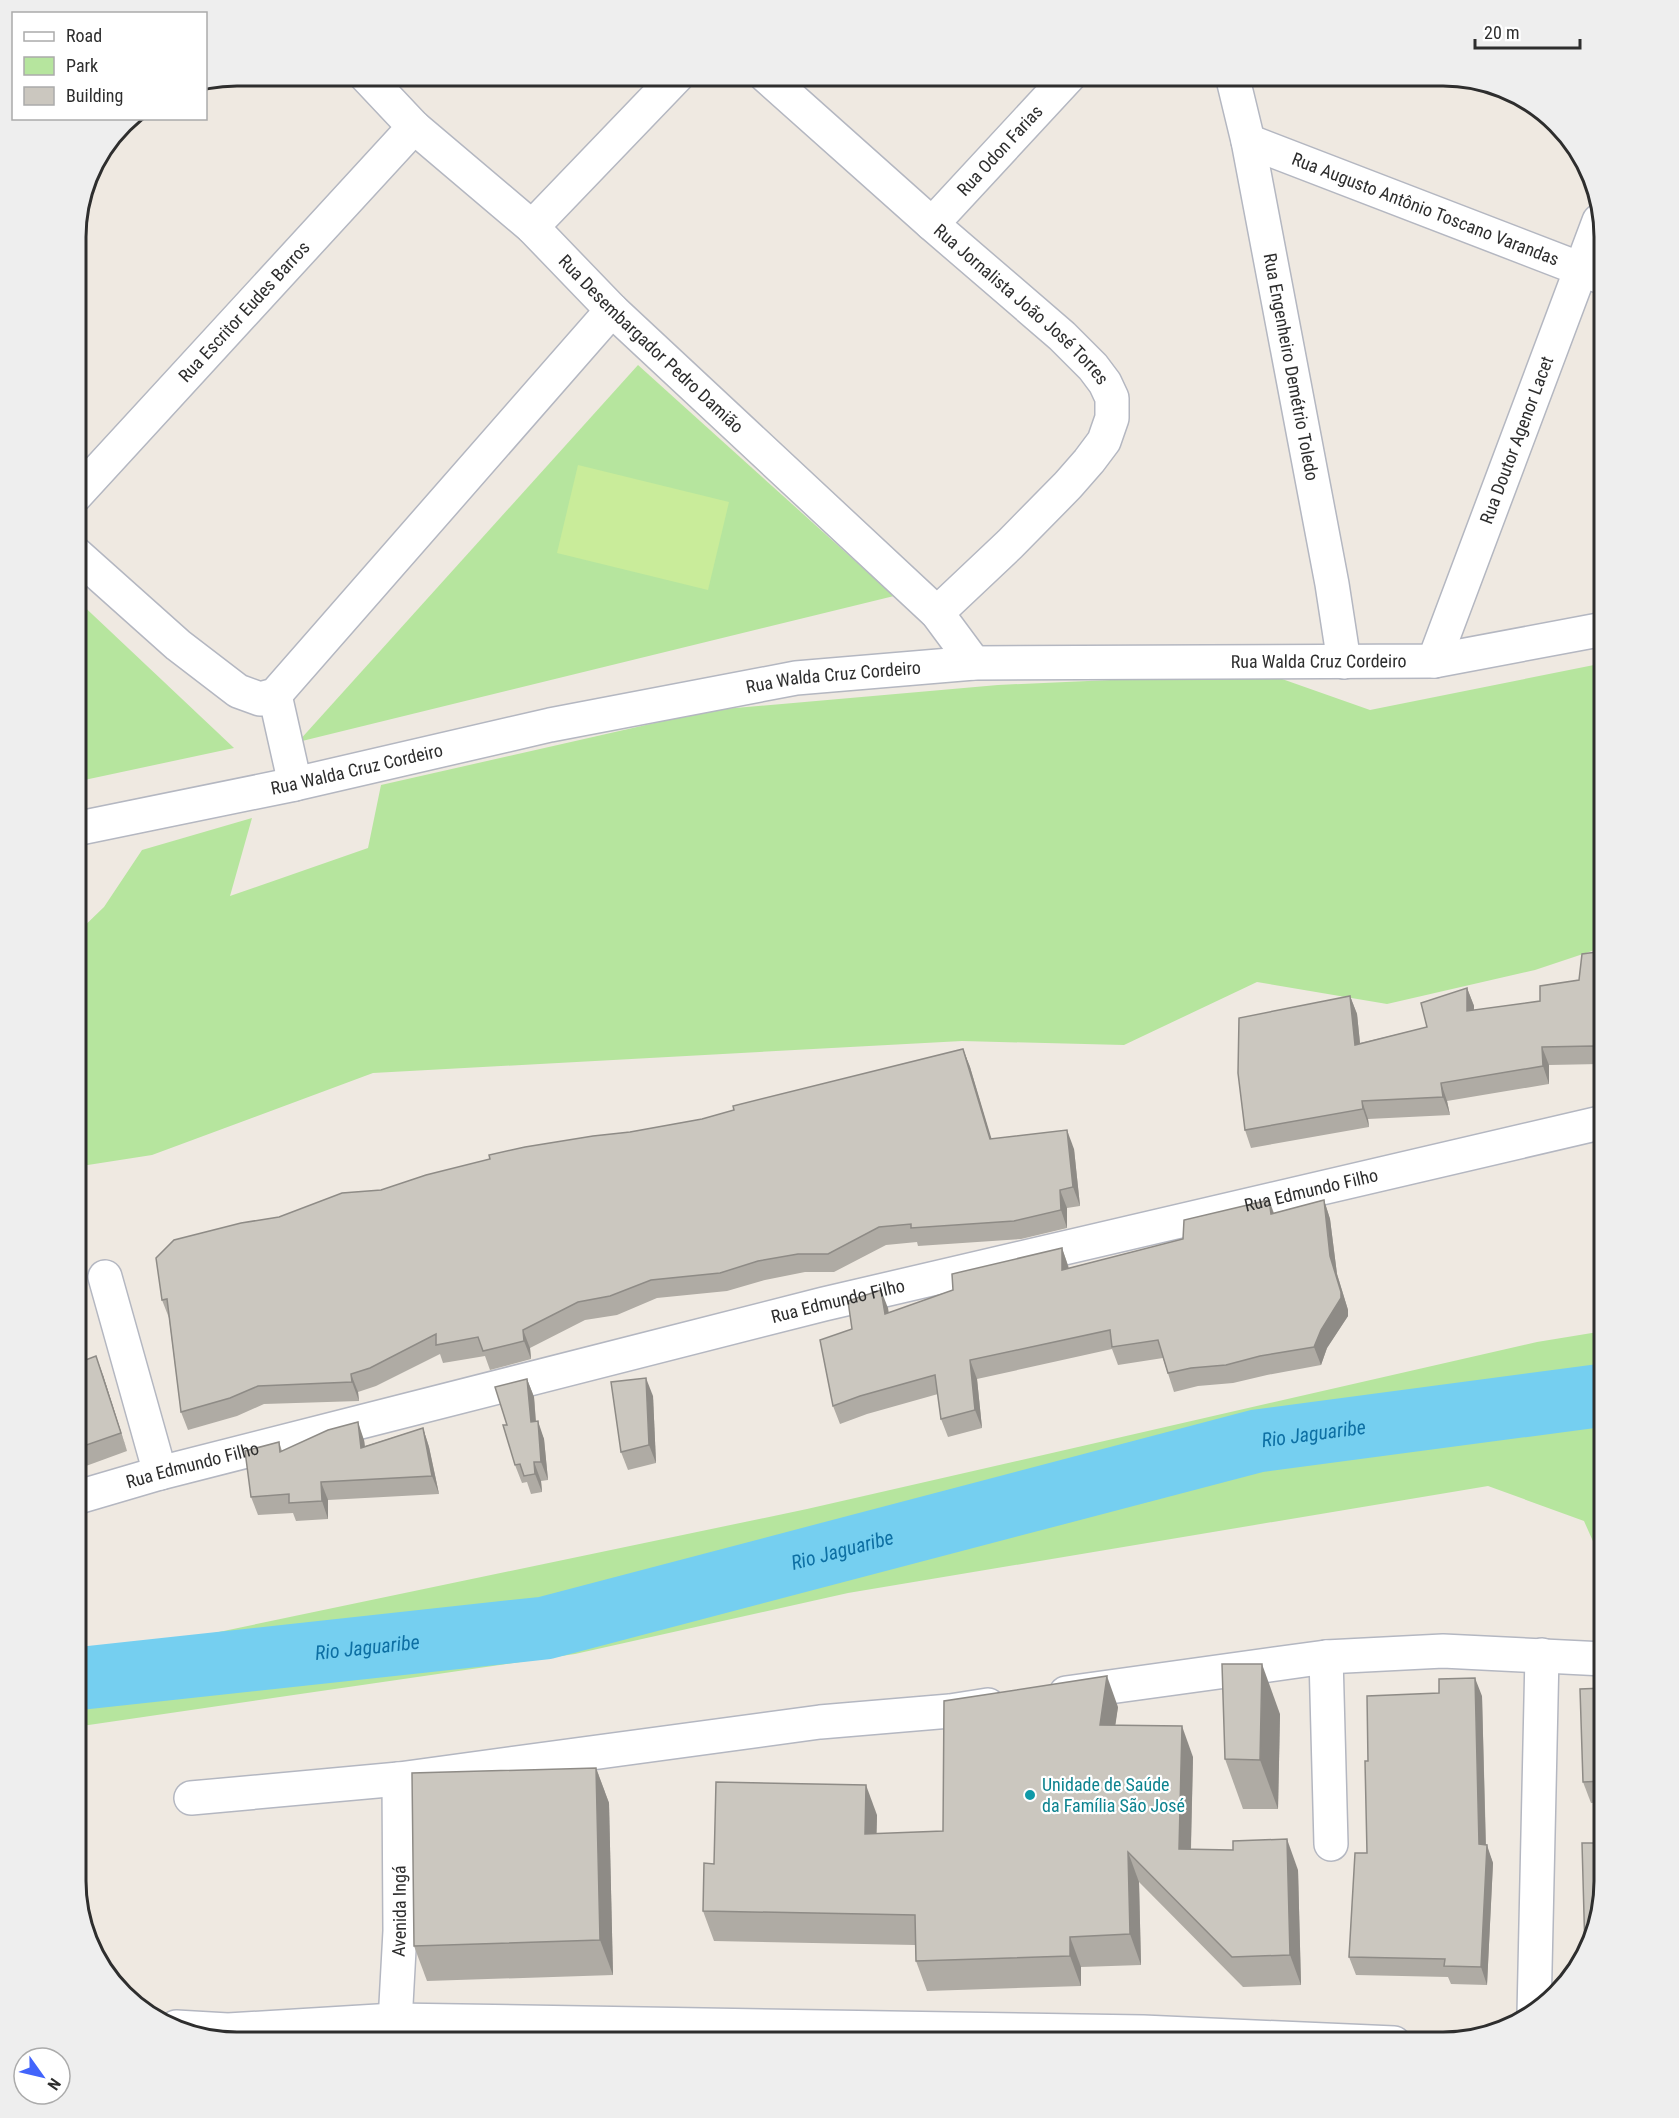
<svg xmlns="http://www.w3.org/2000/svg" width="1679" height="2118" viewBox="0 0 1679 2118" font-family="'Roboto Condensed',sans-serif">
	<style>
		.green { fill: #b6e59e }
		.pitch { fill: #c9ec9a }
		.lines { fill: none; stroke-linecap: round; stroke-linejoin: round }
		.river { stroke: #75cff0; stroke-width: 63 }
		.minor-casing { stroke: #b4b7c1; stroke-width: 36 }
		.minor { stroke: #fff; stroke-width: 33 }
		.wall { fill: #afaba4 }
		.shaded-wall { fill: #8e8b86 }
		.building { fill: #cbc7bf; stroke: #8e8b86; stroke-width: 1.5 }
		.culture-dot { fill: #0f9aa8; stroke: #fff; stroke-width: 2 }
		.labels { text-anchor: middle; stroke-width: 4.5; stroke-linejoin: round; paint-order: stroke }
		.street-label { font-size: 18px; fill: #2e2e2e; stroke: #fff }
		.culture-label { font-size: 18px; fill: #0d838f; stroke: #fff; text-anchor: start }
		.water-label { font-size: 20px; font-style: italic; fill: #0d6fa3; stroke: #fff }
		.rim { fill: none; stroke: #2e2e2e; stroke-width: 3 }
	</style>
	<rect width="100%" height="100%" fill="#efe9e1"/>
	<g class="green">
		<path d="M 638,365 L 894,596 L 298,742 Z"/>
		<path d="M 75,598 L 234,748 L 75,782 Z"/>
		<path d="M 1604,663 L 1604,947 L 1535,970 L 1387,1004 L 1257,982 L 1124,1045 L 962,1041 L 373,1073 L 152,1155 L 75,1167 L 75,935 L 104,907 L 142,850 L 252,818 L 230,896 L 368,848 L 381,785 L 712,710 L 998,685 L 1265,673 L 1370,710 Z"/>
		<path d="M 1604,1331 L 1604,1566 L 1584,1521 L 1488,1486 L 848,1593 L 575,1654 L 75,1727 L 75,1662 L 807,1509 L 1537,1342 Z"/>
	</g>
	<path class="pitch" d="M 578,465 L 729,502 L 708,590 L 557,553 Z"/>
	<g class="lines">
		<path class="river" id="s1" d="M 75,1679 L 545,1628 L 1257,1441 L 1604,1395"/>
		<g class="minor-casing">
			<g id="minor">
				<path id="s2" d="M 365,75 L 414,127 L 532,227 L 612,310 L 937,613 L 974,663"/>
				<path id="s3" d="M 765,75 L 932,224 L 1062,336 L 1093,367 L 1105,383 L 1112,398 L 1112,418 L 1104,441 L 1089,461 L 1068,485 L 1010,544 L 937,613"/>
				<path id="s4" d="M 1232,75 L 1248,141 L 1332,584 L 1344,662"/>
				<path id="s5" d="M 1248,141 L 1604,278"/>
				<path id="s6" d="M 932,224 L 1070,75"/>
				<path d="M 532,227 L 678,75"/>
				<path id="s7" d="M 75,496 L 414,127"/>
				<path d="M 75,553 L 178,645 L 238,691 L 260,699 L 275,695 L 612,310"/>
				<path id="s8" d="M 1434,661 L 1599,221"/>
				<path d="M 275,695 L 295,784"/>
				<path id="s9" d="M 75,829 L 295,784 L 550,725 L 796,678 L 974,663 L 1434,661 L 1604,629"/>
				<path d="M 105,1277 L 160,1473"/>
				<path id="s10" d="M 75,1498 L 160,1473 L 824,1304 L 1604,1122"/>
				<path d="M 1326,1657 L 1331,1844"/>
				<path d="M 1066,1693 L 1326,1657 L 1443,1651 L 1604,1659"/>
				<path d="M 191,1798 L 399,1779 L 820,1722 L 950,1711 L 988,1705"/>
				<path d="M 1534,2014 L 1542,1655"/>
				<path d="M 176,2027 L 228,2030 L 394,2020 L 1143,2032 L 1394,2043"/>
				<path id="s11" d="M 394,2041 L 400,1931 L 399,1779"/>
			</g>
		</g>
		<use href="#minor" class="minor"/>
	</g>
	<g class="wall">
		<path d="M 1604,951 L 1604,1065 L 1600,1064 L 1549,1065 L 1549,1084 L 1447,1101 L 1450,1115 L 1368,1119 L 1369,1127 L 1251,1148 L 1245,1130 L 1350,996 L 1357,1014 L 1360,1043 L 1427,1027 L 1467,988 L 1474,1006 L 1474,1010 L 1540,1001 L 1579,980 Z"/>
		<path d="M 963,1049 L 970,1067 L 991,1139 L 1074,1149 L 1080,1206 L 1067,1208 L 1067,1228 L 1021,1239 L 918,1246 L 917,1242 L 886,1245 L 834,1272 L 805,1272 L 765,1280 L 727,1291 L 657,1298 L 617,1315 L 585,1320 L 530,1348 L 531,1359 L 490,1370 L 485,1356 L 443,1363 L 440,1354 L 376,1386 L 358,1392 L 359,1401 L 264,1404 L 237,1416 L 188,1430 L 181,1412 L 169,1318 L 162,1300 L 279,1217 L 381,1190 L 630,1132 L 702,1119 Z"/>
		<path d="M 1269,1200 L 1274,1213 L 1324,1200 L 1330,1219 L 1337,1274 L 1348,1310 L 1348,1316 L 1327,1348 L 1321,1365 L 1267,1375 L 1233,1383 L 1198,1386 L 1174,1392 L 1163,1358 L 1118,1365 L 1112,1349 L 977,1379 L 982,1428 L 948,1437 L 941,1419 L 938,1394 L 867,1414 L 840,1424 L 833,1406 L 852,1329 L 888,1308 L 888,1313 L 953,1290 L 1062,1248 L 1069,1268 L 1183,1239 Z"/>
		<path d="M 75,1364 L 103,1375 L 127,1451 L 75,1470 Z"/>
		<path d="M 527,1379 L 534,1397 L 536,1421 L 544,1439 L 548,1480 L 541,1481 L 542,1492 L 531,1494 L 527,1482 L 522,1483 L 515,1465 L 507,1425 Z"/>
		<path d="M 653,1396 L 656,1463 L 628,1470 L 621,1452 Z"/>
		<path d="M 423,1428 L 429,1447 L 439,1494 L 328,1500 L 328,1519 L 296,1521 L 293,1513 L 258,1515 L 251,1497 L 279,1442 L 282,1451 L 364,1440 L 365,1446 Z"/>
		<path d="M 1604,1688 L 1604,1802 L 1591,1803 L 1583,1782 Z"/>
		<path d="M 1482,1696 L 1486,1845 L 1493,1863 L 1487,1985 L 1451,1984 L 1448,1977 L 1356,1975 L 1349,1957 L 1367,1853 L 1368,1761 Z"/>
		<path d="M 1118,1707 L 1115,1725 L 1193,1757 L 1191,1850 L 1298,1870 L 1301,1985 L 1243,1987 L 1139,1882 L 1141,1965 L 1081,1967 L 1081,1986 L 927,1991 L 916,1961 L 915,1945 L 714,1941 L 703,1911 L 714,1864 L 877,1815 L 876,1834 L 943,1831 Z"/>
		<path d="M 1280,1714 L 1278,1809 L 1243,1809 L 1225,1759 Z"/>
		<path d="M 596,1768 L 609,1803 L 613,1975 L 427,1981 L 414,1946 Z"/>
	</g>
	<g class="shaded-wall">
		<path d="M 1467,988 L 1474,1006 L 1473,1030 L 1467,1011 Z"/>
		<path d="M 1350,996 L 1357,1014 L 1362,1063 L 1355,1045 Z"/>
		<path d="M 1542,1047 L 1549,1065 L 1549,1084 L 1543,1066 Z"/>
		<path d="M 963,1049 L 970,1067 L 997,1157 L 990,1139 Z"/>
		<path d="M 1441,1083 L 1447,1101 L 1450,1115 L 1443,1097 Z"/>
		<path d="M 1362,1101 L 1368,1119 L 1369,1127 L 1363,1109 Z"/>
		<path d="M 1067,1130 L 1074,1149 L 1080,1206 L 1073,1187 Z"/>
		<path d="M 1060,1190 L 1067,1208 L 1067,1228 L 1061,1210 Z"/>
		<path d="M 1269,1200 L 1275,1218 L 1271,1214 Z"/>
		<path d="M 1324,1200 L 1330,1219 L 1337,1274 L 1348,1310 L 1348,1316 L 1327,1348 L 1321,1365 L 1314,1347 L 1330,1256 Z"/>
		<path d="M 1062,1248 L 1068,1266 L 1069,1288 L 1062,1270 Z"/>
		<path d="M 881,1290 L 888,1308 L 892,1332 L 885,1314 Z"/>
		<path d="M 523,1330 L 530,1348 L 531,1359 L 524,1341 Z"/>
		<path d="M 96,1356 L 103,1375 L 127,1451 L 121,1433 Z"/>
		<path d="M 970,1360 L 977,1379 L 982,1428 L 975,1410 Z"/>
		<path d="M 351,1374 L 358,1392 L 359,1401 L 352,1382 Z"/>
		<path d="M 646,1378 L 653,1396 L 656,1463 L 649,1445 Z"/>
		<path d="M 527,1379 L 534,1397 L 537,1440 L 531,1422 Z"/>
		<path d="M 538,1421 L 544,1439 L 548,1480 L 541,1462 Z"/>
		<path d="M 358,1422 L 364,1440 L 367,1466 L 361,1448 Z"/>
		<path d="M 423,1428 L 429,1447 L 439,1494 L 432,1476 Z"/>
		<path d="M 534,1462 L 541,1481 L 542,1492 L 535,1474 Z"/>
		<path d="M 321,1482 L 328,1500 L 328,1519 L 322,1501 Z"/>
		<path d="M 1262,1664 L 1280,1714 L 1278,1809 L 1260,1760 Z"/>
		<path d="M 1107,1676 L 1118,1707 L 1111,1755 L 1100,1725 Z"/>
		<path d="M 1475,1678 L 1482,1696 L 1486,1856 L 1487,1845 L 1493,1863 L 1487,1985 L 1481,1967 L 1479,1844 Z"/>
		<path d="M 1182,1726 L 1193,1757 L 1190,1880 L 1179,1849 Z"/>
		<path d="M 596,1768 L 609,1803 L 613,1975 L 600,1940 Z"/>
		<path d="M 866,1785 L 877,1815 L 876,1864 L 865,1834 Z"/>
		<path d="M 1287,1839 L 1298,1870 L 1301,1985 L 1290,1955 Z"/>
		<path d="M 1128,1852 L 1139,1882 L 1141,1965 L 1130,1934 Z"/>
		<path d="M 1070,1937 L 1081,1967 L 1081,1986 L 1070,1956 Z"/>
	</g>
	<g class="building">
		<path d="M 1604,951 L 1604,1048 L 1593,1046 L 1542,1047 L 1543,1066 L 1441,1083 L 1443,1097 L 1362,1101 L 1363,1109 L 1245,1130 L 1238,1073 L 1239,1018 L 1350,996 L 1355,1045 L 1427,1027 L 1421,1003 L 1467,988 L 1467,1011 L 1540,1001 L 1540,986 L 1579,980 L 1582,954 Z"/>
		<path d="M 963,1049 L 990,1139 L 1067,1130 L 1073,1187 L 1060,1190 L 1061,1210 L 1014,1221 L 911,1228 L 911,1224 L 879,1227 L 828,1254 L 798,1254 L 758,1261 L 720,1273 L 651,1280 L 610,1296 L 578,1302 L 523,1330 L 524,1341 L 483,1351 L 478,1337 L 436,1345 L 436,1334 L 370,1368 L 351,1374 L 352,1382 L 258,1386 L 230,1398 L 181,1412 L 167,1299 L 162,1300 L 156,1258 L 174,1240 L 241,1223 L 279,1217 L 342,1193 L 381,1190 L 426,1175 L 490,1159 L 489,1155 L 525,1147 L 593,1136 L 630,1132 L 702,1119 L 734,1110 L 733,1106 Z"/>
		<path d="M 1269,1200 L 1271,1214 L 1324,1200 L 1330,1256 L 1341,1292 L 1341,1298 L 1321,1330 L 1314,1347 L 1260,1356 L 1226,1365 L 1191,1368 L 1168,1373 L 1158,1340 L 1112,1347 L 1110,1330 L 970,1360 L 975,1410 L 941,1419 L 935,1375 L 860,1396 L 833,1406 L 820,1340 L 852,1329 L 848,1301 L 881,1290 L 885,1314 L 953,1290 L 952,1274 L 1062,1248 L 1062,1270 L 1183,1239 L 1184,1220 Z"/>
		<path d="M 96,1356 L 121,1433 L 75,1449 L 75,1364 Z"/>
		<path d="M 646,1378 L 649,1445 L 621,1452 L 611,1382 Z"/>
		<path d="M 527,1379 L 531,1422 L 538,1421 L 541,1462 L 534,1462 L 535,1474 L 524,1476 L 520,1464 L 515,1465 L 503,1425 L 507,1425 L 495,1387 Z"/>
		<path d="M 358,1422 L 361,1448 L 423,1428 L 432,1476 L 321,1482 L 322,1501 L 289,1503 L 289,1494 L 251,1497 L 245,1451 L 279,1442 L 280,1452 L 328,1430 Z"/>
		<path d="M 1222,1664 L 1262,1664 L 1260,1760 L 1225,1759 Z"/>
		<path d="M 1107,1676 L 1100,1725 L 1182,1726 L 1179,1849 L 1233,1850 L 1233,1841 L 1287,1839 L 1290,1955 L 1232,1957 L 1128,1852 L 1130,1934 L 1070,1937 L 1070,1956 L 916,1961 L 915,1915 L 703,1911 L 704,1863 L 714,1864 L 716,1782 L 866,1785 L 865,1834 L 943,1831 L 944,1701 Z"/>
		<path d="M 1475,1678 L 1479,1844 L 1487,1845 L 1481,1967 L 1444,1966 L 1445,1959 L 1349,1957 L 1355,1853 L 1367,1853 L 1365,1761 L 1368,1761 L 1367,1696 L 1439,1693 L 1439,1679 Z"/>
		<path d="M 1604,1688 L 1604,1781 L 1583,1782 L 1580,1689 Z"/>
		<path d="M 596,1768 L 600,1940 L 414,1946 L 412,1773 Z"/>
		<path d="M 1582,1843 L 1604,1843 L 1604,1882 L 1585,1951 Z"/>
		<path d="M 708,2035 L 780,2038 L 780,2043 L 708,2043 Z"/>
	</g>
	<circle class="culture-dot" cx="1030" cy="1795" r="6"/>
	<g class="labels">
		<g class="street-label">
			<text dy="6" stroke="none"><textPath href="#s6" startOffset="100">Rua Odon Farias</textPath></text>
			<text dy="6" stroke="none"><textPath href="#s5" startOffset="190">Rua Augusto Antônio Toscano Varandas</textPath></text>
			<text dy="6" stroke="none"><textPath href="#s3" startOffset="344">Rua Jornalista João José Torres</textPath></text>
			<text dy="6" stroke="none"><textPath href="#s7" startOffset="250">Rua Escritor Eudes Barros</textPath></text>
			<text dy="6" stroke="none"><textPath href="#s2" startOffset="393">Rua Desembargador Pedro Damião</textPath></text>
			<text dy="6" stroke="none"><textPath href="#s4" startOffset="298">Rua Engenheiro Demétrio Toledo</textPath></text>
			<text dy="6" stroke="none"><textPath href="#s8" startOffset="236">Rua Doutor Agenor Lacet</textPath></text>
			<text dy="6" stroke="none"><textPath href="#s9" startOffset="1260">Rua Walda Cruz Cordeiro</textPath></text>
			<text dy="6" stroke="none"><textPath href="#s9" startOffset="774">Rua Walda Cruz Cordeiro</textPath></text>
			<text dy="6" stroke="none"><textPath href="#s9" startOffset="288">Rua Walda Cruz Cordeiro</textPath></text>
			<text dy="6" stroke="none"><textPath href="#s10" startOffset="1274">Rua Edmundo Filho</textPath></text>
			<text dy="6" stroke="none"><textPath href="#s10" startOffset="788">Rua Edmundo Filho</textPath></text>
			<text dy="6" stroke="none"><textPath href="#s10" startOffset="122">Rua Edmundo Filho</textPath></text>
			<text dy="6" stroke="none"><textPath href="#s11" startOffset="130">Avenida Ingá</textPath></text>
		</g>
		<g class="culture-label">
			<text x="1042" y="1791">Unidade de Saúde<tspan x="1042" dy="21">da Família São José</tspan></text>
		</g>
		<g class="water-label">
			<text dy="7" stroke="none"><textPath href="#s1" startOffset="1266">Rio Jaguaribe</textPath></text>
			<text dy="7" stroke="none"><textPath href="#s1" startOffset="780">Rio Jaguaribe</textPath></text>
			<text dy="7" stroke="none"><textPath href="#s1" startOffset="294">Rio Jaguaribe</textPath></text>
		</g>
	</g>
	<path d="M0 0H1679V2118H0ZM237 86H1443A151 151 0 0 1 1594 237V1881A151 151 0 0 1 1443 2032H237A151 151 0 0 1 86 1881V237A151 151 0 0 1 237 86Z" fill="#eee" fill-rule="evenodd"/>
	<path class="rim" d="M237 86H1443A151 151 0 0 1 1594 237V1881A151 151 0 0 1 1443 2032H237A151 151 0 0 1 86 1881V237A151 151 0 0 1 237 86Z"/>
	<rect x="12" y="12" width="195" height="108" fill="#ffffff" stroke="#ababab" stroke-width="1.5"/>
	<rect x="24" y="32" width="30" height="9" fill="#ffffff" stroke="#ababab" stroke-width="1.5"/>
	<text x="66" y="42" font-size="18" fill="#2e2e2e">Road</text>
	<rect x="24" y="57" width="30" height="18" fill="#b6e59e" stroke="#ababab" stroke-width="1.5"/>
	<text x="66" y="72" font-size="18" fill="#2e2e2e">Park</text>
	<rect x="24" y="87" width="30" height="18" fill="#cbc7bf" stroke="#ababab" stroke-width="1.5"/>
	<text x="66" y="102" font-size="18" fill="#2e2e2e">Building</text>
	<g transform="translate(42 2076) rotate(124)"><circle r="28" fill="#ffffff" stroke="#ababab" stroke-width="1.5"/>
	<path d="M0-4.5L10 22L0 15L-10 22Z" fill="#4264fb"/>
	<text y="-9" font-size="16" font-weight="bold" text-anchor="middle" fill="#2e2e2e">N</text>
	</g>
	<path d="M1475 39v9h105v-9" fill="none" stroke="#2e2e2e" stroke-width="3"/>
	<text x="1484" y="39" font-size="18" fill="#2e2e2e" stroke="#ffffff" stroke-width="4.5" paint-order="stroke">20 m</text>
</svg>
